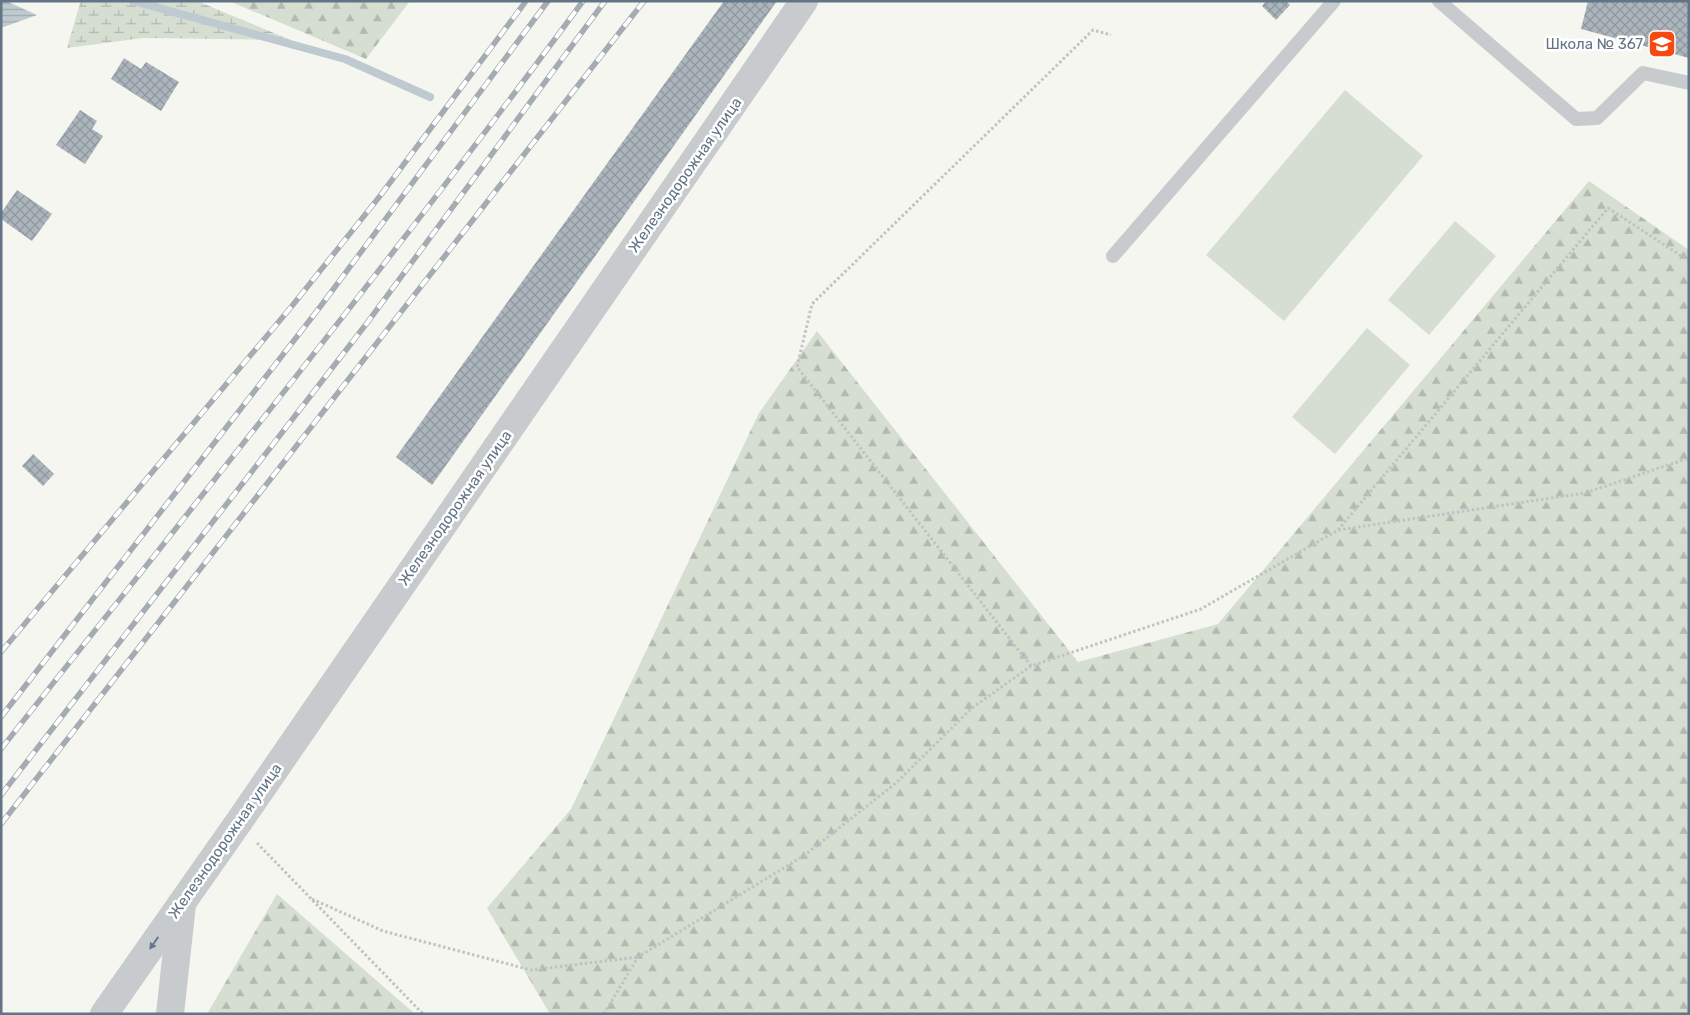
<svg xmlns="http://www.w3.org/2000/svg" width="1690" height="1015" viewBox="0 0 1690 1015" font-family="Rubik,sans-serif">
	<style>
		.forest { fill: url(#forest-firs) }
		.wetland { fill: url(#wetland-marsh) }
		.pitch { fill: #d6ded2 }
		.water { fill: url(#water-rules) }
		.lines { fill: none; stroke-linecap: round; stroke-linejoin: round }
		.stream { stroke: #becacf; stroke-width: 8 }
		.building { fill: url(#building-cross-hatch) }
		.path { stroke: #c0c2c4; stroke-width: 3; stroke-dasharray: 2.5 2.5; stroke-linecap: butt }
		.lane { stroke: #c8cbce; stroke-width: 14 }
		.street { stroke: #c8cbce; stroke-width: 28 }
		.rail-casing { stroke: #a4abb1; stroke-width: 5.5 }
		.rail { stroke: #fff; stroke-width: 4; stroke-dasharray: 11; stroke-linecap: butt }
		.oneway { fill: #66798a }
		.labels { text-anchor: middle; stroke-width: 5; stroke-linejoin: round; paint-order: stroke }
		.poi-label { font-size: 15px; fill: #617586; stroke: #fff; text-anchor: end }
		.street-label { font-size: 15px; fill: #617586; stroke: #fff }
	</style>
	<defs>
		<pattern id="forest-firs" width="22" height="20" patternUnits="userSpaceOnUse" patternTransform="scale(1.25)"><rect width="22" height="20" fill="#d6ded2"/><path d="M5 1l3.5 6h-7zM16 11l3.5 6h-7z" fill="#b1b9b0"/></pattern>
		<pattern id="wetland-marsh" width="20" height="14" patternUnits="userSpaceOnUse" patternTransform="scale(1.25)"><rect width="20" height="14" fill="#d6ded2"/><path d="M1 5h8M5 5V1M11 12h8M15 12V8" fill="none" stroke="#b1b9b0"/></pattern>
		<pattern id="water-rules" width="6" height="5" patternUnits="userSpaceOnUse" patternTransform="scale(1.25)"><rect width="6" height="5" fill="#becacf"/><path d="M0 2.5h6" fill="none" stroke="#9ea9ae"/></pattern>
		<pattern id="building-cross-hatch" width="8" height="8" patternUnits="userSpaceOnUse" patternTransform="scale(1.25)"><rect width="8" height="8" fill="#acb5bb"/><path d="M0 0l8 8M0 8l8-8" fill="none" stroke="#8f989e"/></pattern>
	</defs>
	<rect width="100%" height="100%" fill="#f6f6f1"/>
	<g class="forest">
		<path d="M 229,1 L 410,1 L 366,59 Z"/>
		<path d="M 1589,181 L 1689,250 L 1689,1014 L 550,1014 L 487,908 L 571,809 L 759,413 L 817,331 L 1078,662 L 1218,624 Z"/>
		<path d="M 277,894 L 415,1014 L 207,1014 Z"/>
	</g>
	<path class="wetland" d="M 82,1 L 197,1 L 291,40 L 143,38 L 67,48 L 80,3 Z"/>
	<g class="pitch">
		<path d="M 1345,90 L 1423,156 L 1284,321 L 1206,255 Z"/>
		<path d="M 1455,221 L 1496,256 L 1429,335 L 1388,300 Z"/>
		<path d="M 1367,328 L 1410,365 L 1335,454 L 1292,417 Z"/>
	</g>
	<path class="water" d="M 1,1 L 6,1 L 37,15 L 1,28 Z"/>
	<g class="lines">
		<path class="stream" d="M 133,1 L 345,59 L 430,97"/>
	</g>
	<g class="building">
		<path d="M 724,1 L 777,1 L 432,485 L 396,457 Z"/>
		<path d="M 1266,1 L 1286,1 L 1290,5 L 1276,20 L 1262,6 Z"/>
		<path d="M 1588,1 L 1689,1 L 1689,58 L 1581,29 Z"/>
		<path d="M 124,58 L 141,69 L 146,62 L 179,82 L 161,111 L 111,79 Z"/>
		<path d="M 80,110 L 97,121 L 92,129 L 103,136 L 85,164 L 56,145 Z"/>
		<path d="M 17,190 L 52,214 L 32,241 L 1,219 L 1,213 Z"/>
		<path d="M 33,454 L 54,474 L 43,486 L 22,466 Z"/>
	</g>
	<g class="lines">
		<g class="path">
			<path d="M 1338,530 L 1608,208 L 1689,261"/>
			<path d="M 1031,666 L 797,367 L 812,304 L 1093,30 L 1111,35"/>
			<path d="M 257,843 L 423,1014"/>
			<path d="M 312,899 L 383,931 L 531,970 L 638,957"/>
			<path d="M 604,1014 L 638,957 L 805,855 L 896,783 L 972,708 L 1031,666 L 1201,609 L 1338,530 L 1585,493 L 1689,458"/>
		</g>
		<g class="lane">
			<path d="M 1439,1 L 1576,119 L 1597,118 L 1643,73 L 1689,83"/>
			<path d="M 1113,256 L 1334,1"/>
		</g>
		<g class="street">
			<path d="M 104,1014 L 238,823 L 804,1"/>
			<path d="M 170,1014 L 182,904"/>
		</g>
		<g class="rail-casing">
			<g id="rail">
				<path d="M 1,652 L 292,306 L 380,196 L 526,1"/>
				<path d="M 1,717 L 320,307 L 548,1"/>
				<path d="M 1,749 C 197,501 396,255 583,1"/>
				<path d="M 1,795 L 367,323 L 605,1"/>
				<path d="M 1,824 L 644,1"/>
			</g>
		</g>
		<use href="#rail" class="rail"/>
	</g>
	<defs><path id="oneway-solid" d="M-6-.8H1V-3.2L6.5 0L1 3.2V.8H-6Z" transform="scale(1.25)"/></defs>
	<use class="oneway" href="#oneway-solid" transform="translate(154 943) rotate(125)"/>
	<defs>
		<g id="school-square" transform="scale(1.4375)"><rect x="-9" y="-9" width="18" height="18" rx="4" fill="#f64911" stroke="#fff"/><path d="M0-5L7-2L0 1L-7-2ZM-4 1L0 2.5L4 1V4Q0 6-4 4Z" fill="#fff"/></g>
	</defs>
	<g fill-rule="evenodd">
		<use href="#school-square" x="1662" y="44"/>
	</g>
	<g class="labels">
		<g class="poi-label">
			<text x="1643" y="49">Школа № 367</text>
		</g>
		<g class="street-label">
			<text transform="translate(685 175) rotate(-55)" y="5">Железнодорожная улица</text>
			<text transform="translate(455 508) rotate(-55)" y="5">Железнодорожная улица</text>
			<text transform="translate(225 841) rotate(-55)" y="5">Железнодорожная улица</text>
		</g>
	</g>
	<rect width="1690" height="1015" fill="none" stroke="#617586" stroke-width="5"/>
</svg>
